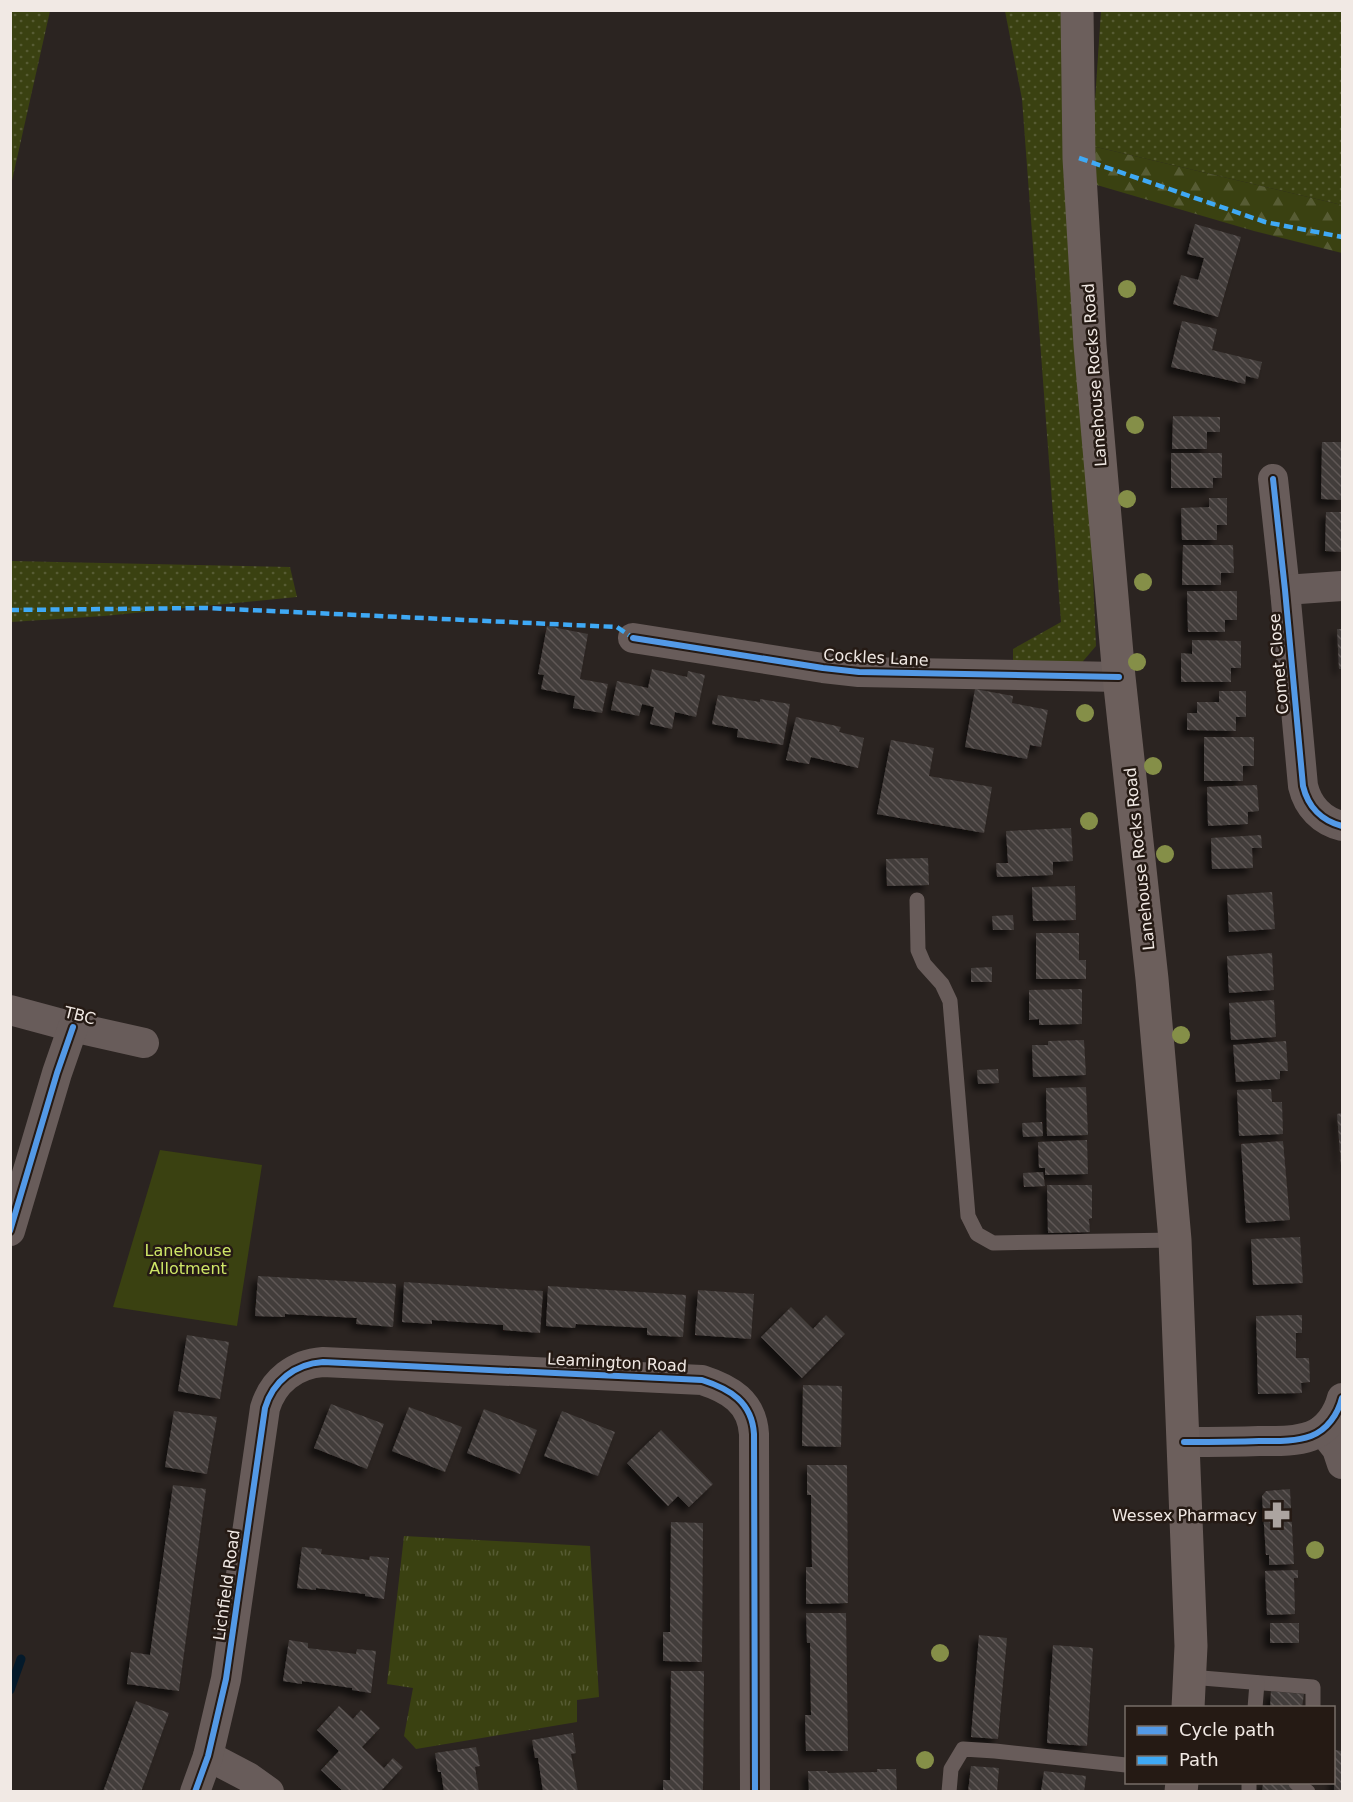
<svg xmlns="http://www.w3.org/2000/svg" width="1353" height="1802" viewBox="0 0 1353 1802" font-family="'DejaVu Sans',sans-serif">
	<style>
		.grass { fill: url(#grass-dots) }
		.forest { fill: url(#forest-firs) }
		.park { fill: url(#park-tufts) }
		.garden { fill: #3a4111 }
		.lines { fill: none; stroke-linecap: round; stroke-linejoin: round }
		.stream { stroke: #041a2b; stroke-width: 9 }
		.building { fill: url(#building-back-hatch); filter: url(#shadow) }
		.service { stroke: #685c5a; stroke-width: 15 }
		.minor { stroke: #685c5a; stroke-width: 30 }
		.secondary { stroke: #6c5f5c; stroke-width: 33 }
		.quiet { stroke: #3fa9f5; stroke-width: 4.5; stroke-dasharray: 9 4.5; stroke-linecap: butt }
		.cycleway-casing { stroke: #251a14; stroke-width: 10 }
		.cycleway { stroke: #5399e6; stroke-width: 6 }
		.tree { fill: #858f48 }
		.labels { text-anchor: middle; stroke-width: 5; stroke-linejoin: round; paint-order: stroke }
		.street-label { font-size: 16px; fill: #f1e9e4; stroke: #251a14 }
		.park-label { font-size: 16px; fill: #cee667; stroke: #251a14 }
		.poi-label { font-size: 16px; fill: #f1e9e4; stroke: #251a14; text-anchor: end }
	</style>
	<defs>
		<pattern id="grass-dots" width="8" height="8" patternUnits="userSpaceOnUse" patternTransform="scale(1.5)"><rect width="8" height="8" fill="#3a4111"/><path d="M2 2h.1M6 6h.1" fill="none" stroke="#575c34" stroke-width="1.8" stroke-linecap="round"/></pattern>
		<pattern id="forest-firs" width="22" height="20" patternUnits="userSpaceOnUse" patternTransform="scale(1.5)"><rect width="22" height="20" fill="#3a4111"/><path d="M5 1l3.5 6h-7zM16 11l3.5 6h-7z" fill="#575c34"/></pattern>
		<pattern id="park-tufts" width="24" height="20" patternUnits="userSpaceOnUse" patternTransform="scale(1.5)"><rect width="24" height="20" fill="#3a4111"/><path d="M3 7l-1-3M5 7V3M7 7l1-3M15 17l-1-3M17 17v-4M19 17l1-3" fill="none" stroke="#575c34"/></pattern>
		<pattern id="building-back-hatch" width="6" height="6" patternUnits="userSpaceOnUse" patternTransform="scale(1.5)"><rect width="6" height="6" fill="#423c3a"/><path d="M-1 5l2 2M0 0l6 6M5-1l2 2" fill="none" stroke="#5e5856"/></pattern>
		<filter id="shadow"><feDropShadow dx="-5.5" dy="5.5" stdDeviation="3" flood-color="#0009"/></filter>
	</defs>
	<rect width="100%" height="100%" fill="#2b2421"/>
	<g class="grass">
		<path d="M 11,10 L 50,11 L 11,185 L 10,11 Z"/>
		<path d="M 1005,11 L 1069,11 L 1096,646 L 1078,667 L 1013,662 L 1013,649 L 1061,622 L 1022,99 Z"/>
		<path d="M 1101,11 L 1342,11 L 1342,205 L 1092,146 Z"/>
		<path d="M 11,561 L 290,567 L 297,597 L 104,616 L 11,622 Z"/>
	</g>
	<path class="forest" d="M 1092,146 L 1342,205 L 1342,253 L 1254,231 L 1090,183 Z"/>
	<path class="park" d="M 404,1536 L 590,1546 L 599,1697 L 577,1700 L 577,1722 L 416,1749 L 404,1736 L 413,1688 L 387,1684 Z"/>
	<path class="garden" d="M 160,1150 L 262,1165 L 237,1326 L 113,1307 Z"/>
	<g class="lines">
		<path class="stream" d="M 10,1690 L 21,1659"/>
	</g>
	<g class="building">
		<path d="M 1195,224 L 1241,237 L 1218,317 L 1173,304 L 1181,275 L 1198,280 L 1204,258 L 1187,254 Z"/>
		<path d="M 1182,321 L 1217,329 L 1212,350 L 1262,362 L 1258,379 L 1246,376 L 1245,384 L 1171,367 Z"/>
		<path d="M 1173,416 L 1220,417 L 1220,432 L 1207,432 L 1207,449 L 1172,449 Z"/>
		<path d="M 1322,442 L 1341,442 L 1342,500 L 1321,499 Z"/>
		<path d="M 1171,453 L 1222,453 L 1222,478 L 1213,478 L 1213,488 L 1171,488 Z"/>
		<path d="M 1209,498 L 1227,498 L 1227,525 L 1217,525 L 1217,540 L 1182,540 L 1181,508 L 1209,507 Z"/>
		<path d="M 1326,512 L 1342,512 L 1342,552 L 1325,551 Z"/>
		<path d="M 1183,545 L 1233,545 L 1234,573 L 1221,573 L 1221,585 L 1182,585 Z"/>
		<path d="M 1187,591 L 1237,591 L 1237,620 L 1225,620 L 1225,632 L 1188,632 Z"/>
		<path d="M 547,626 L 588,634 L 580,679 L 608,684 L 602,713 L 573,708 L 575,696 L 541,689 L 544,675 L 538,674 Z"/>
		<path d="M 1337,629 L 1342,629 L 1342,669 L 1339,669 Z"/>
		<path d="M 1192,640 L 1241,641 L 1241,668 L 1231,668 L 1231,682 L 1181,682 L 1181,653 L 1192,654 Z"/>
		<path d="M 652,669 L 687,677 L 688,671 L 705,675 L 696,717 L 675,712 L 672,729 L 650,724 L 654,707 L 642,704 L 639,716 L 611,710 L 617,681 L 648,688 Z"/>
		<path d="M 975,689 L 1013,696 L 1012,703 L 1048,710 L 1041,747 L 1030,745 L 1027,759 L 965,747 Z"/>
		<path d="M 1219,691 L 1246,691 L 1246,717 L 1236,717 L 1236,731 L 1187,730 L 1187,713 L 1197,713 L 1197,702 L 1219,702 Z"/>
		<path d="M 718,695 L 760,702 L 760,699 L 790,704 L 783,745 L 737,737 L 738,729 L 712,724 Z"/>
		<path d="M 796,717 L 841,727 L 839,732 L 864,738 L 858,768 L 811,757 L 809,764 L 786,760 Z"/>
		<path d="M 1204,737 L 1254,737 L 1254,766 L 1243,766 L 1243,781 L 1204,781 Z"/>
		<path d="M 891,740 L 934,748 L 929,776 L 992,787 L 984,833 L 877,814 Z"/>
		<path d="M 1257,785 L 1259,811 L 1248,812 L 1248,824 L 1208,826 L 1207,787 Z"/>
		<path d="M 1071,828 L 1073,861 L 1053,862 L 1053,875 L 997,877 L 996,863 L 1008,863 L 1006,831 Z"/>
		<path d="M 1261,835 L 1262,848 L 1252,848 L 1253,868 L 1212,869 L 1211,838 Z"/>
		<path d="M 928,858 L 929,885 L 887,886 L 886,859 Z"/>
		<path d="M 1075,886 L 1076,920 L 1033,921 L 1032,887 Z"/>
		<path d="M 1272,892 L 1275,929 L 1229,932 L 1227,895 Z"/>
		<path d="M 1013,915 L 1014,930 L 993,930 L 992,916 Z"/>
		<path d="M 1036,933 L 1079,933 L 1079,960 L 1086,960 L 1086,979 L 1036,979 Z"/>
		<path d="M 1272,953 L 1274,990 L 1229,993 L 1227,956 Z"/>
		<path d="M 992,967 L 992,982 L 971,982 L 971,968 Z"/>
		<path d="M 1082,989 L 1082,1024 L 1039,1025 L 1039,1019 L 1029,1020 L 1029,990 Z"/>
		<path d="M 1274,1000 L 1276,1037 L 1231,1040 L 1229,1003 Z"/>
		<path d="M 1084,1040 L 1086,1075 L 1033,1077 L 1032,1045 L 1048,1045 L 1048,1041 Z"/>
		<path d="M 1286,1041 L 1288,1071 L 1280,1071 L 1280,1079 L 1236,1082 L 1233,1045 Z"/>
		<path d="M 998,1069 L 999,1083 L 978,1084 L 977,1070 Z"/>
		<path d="M 1086,1087 L 1088,1135 L 1047,1136 L 1046,1088 Z"/>
		<path d="M 1271,1089 L 1272,1102 L 1282,1102 L 1283,1134 L 1239,1136 L 1237,1090 Z"/>
		<path d="M 1342,1113 L 1342,1166 L 1341,1166 L 1337,1114 Z"/>
		<path d="M 1042,1122 L 1043,1136 L 1023,1137 L 1022,1123 Z"/>
		<path d="M 1087,1140 L 1088,1174 L 1045,1175 L 1045,1168 L 1039,1168 L 1038,1142 Z"/>
		<path d="M 1283,1141 L 1290,1220 L 1246,1223 L 1241,1144 Z"/>
		<path d="M 1043,1172 L 1045,1186 L 1024,1187 L 1023,1173 Z"/>
		<path d="M 1047,1185 L 1092,1185 L 1092,1218 L 1089,1219 L 1090,1232 L 1048,1233 Z"/>
		<path d="M 1300,1237 L 1303,1283 L 1253,1285 L 1251,1239 Z"/>
		<path d="M 258,1276 L 396,1284 L 393,1327 L 356,1324 L 357,1318 L 285,1314 L 285,1317 L 255,1316 Z"/>
		<path d="M 404,1282 L 543,1291 L 540,1333 L 503,1330 L 503,1325 L 432,1320 L 432,1324 L 402,1322 Z"/>
		<path d="M 548,1286 L 686,1295 L 683,1337 L 647,1335 L 647,1328 L 576,1324 L 575,1328 L 546,1326 Z"/>
		<path d="M 698,1290 L 754,1294 L 751,1339 L 695,1335 Z"/>
		<path d="M 791,1307 L 813,1329 L 826,1315 L 845,1334 L 802,1378 L 761,1337 Z"/>
		<path d="M 1302,1315 L 1302,1333 L 1296,1333 L 1296,1358 L 1309,1358 L 1310,1382 L 1301,1383 L 1302,1393 L 1258,1394 L 1256,1316 Z"/>
		<path d="M 187,1335 L 229,1342 L 220,1399 L 178,1391 Z"/>
		<path d="M 803,1385 L 842,1386 L 841,1447 L 802,1446 Z"/>
		<path d="M 331,1404 L 384,1424 L 367,1469 L 314,1448 Z"/>
		<path d="M 409,1407 L 462,1427 L 445,1472 L 392,1451 Z"/>
		<path d="M 484,1409 L 537,1430 L 520,1474 L 467,1453 Z"/>
		<path d="M 174,1411 L 217,1417 L 207,1474 L 165,1467 Z"/>
		<path d="M 562,1411 L 615,1432 L 598,1476 L 544,1456 Z"/>
		<path d="M 661,1430 L 713,1484 L 689,1507 L 678,1496 L 668,1506 L 627,1463 Z"/>
		<path d="M 807,1465 L 847,1465 L 848,1603 L 806,1604 L 806,1567 L 812,1567 L 811,1495 L 807,1495 Z"/>
		<path d="M 173,1485 L 206,1489 L 179,1691 L 127,1684 L 131,1652 L 150,1655 Z"/>
		<path d="M 1290,1489 L 1294,1564 L 1269,1565 L 1269,1555 L 1266,1555 L 1262,1496 L 1266,1491 Z"/>
		<path d="M 671,1522 L 703,1523 L 702,1662 L 663,1661 L 663,1632 L 670,1632 Z"/>
		<path d="M 302,1547 L 322,1549 L 321,1554 L 369,1560 L 370,1556 L 389,1558 L 384,1599 L 365,1596 L 365,1594 L 316,1588 L 316,1590 L 297,1588 Z"/>
		<path d="M 1298,1570 L 1298,1578 L 1294,1578 L 1295,1614 L 1267,1615 L 1265,1571 Z"/>
		<path d="M 806,1613 L 846,1613 L 848,1751 L 806,1751 L 805,1715 L 811,1715 L 810,1643 L 807,1643 Z"/>
		<rect x="1270" y="1623" width="29" height="20"/>
		<path d="M 979,1635 L 1007,1638 L 998,1739 L 971,1737 Z"/>
		<path d="M 289,1640 L 308,1643 L 308,1648 L 356,1654 L 357,1649 L 376,1651 L 371,1693 L 352,1690 L 352,1688 L 302,1681 L 302,1684 L 283,1681 Z"/>
		<path d="M 1053,1645 L 1093,1648 L 1087,1746 L 1047,1743 Z"/>
		<path d="M 671,1671 L 704,1671 L 703,1792 L 663,1792 L 663,1780 L 670,1780 Z"/>
		<path d="M 1271,1691 L 1304,1694 L 1302,1708 L 1270,1708 Z"/>
		<path d="M 136,1701 L 169,1713 L 141,1792 L 103,1792 Z"/>
		<path d="M 339,1706 L 353,1719 L 361,1710 L 380,1728 L 362,1747 L 384,1768 L 393,1758 L 403,1767 L 380,1792 L 344,1792 L 321,1770 L 339,1751 L 317,1730 Z"/>
		<path d="M 573,1733 L 576,1753 L 571,1754 L 578,1792 L 543,1792 L 538,1758 L 535,1758 L 532,1740 Z"/>
		<path d="M 476,1747 L 480,1766 L 475,1767 L 479,1792 L 444,1792 L 441,1772 L 438,1772 L 435,1753 Z"/>
		<path d="M 1335,1750 L 1342,1751 L 1342,1792 L 1334,1792 Z"/>
		<path d="M 971,1766 L 999,1768 L 997,1792 L 968,1792 Z"/>
		<path d="M 877,1769 L 896,1769 L 897,1792 L 809,1792 L 808,1771 L 827,1771 L 828,1773 L 877,1772 Z"/>
		<path d="M 1044,1771 L 1086,1776 L 1084,1792 L 1041,1792 Z"/>
		<path d="M 1263,1782 L 1296,1782 L 1295,1792 L 1262,1792 Z"/>
	</g>
	<g class="lines">
		<g class="service">
			<path d="M 917,900 L 918,950 L 924,964 L 942,984 L 950,1001 L 968,1216 L 977,1234 L 993,1243 L 1175,1240"/>
			<path d="M 1190,1677 L 1313,1687 L 1313,1708"/>
			<path d="M 1255,1708 L 1257,1683"/>
			<path d="M 1296,1783 L 1308,1792"/>
			<path d="M 949,1792 L 951,1769 L 963,1749 L 995,1751 L 1126,1765"/>
			<path d="M 1249,1792 L 1249,1782"/>
		</g>
		<g class="minor">
			<path d="M 1273,479 L 1285,590 L 1303,786 C 1308,807 1322,821 1342,826"/>
			<path d="M 1285,590 L 1342,586"/>
			<path d="M 633,638 L 823,668 L 859,672 L 1119,677"/>
			<path d="M 10,1010 L 73,1027 L 144,1043"/>
			<path d="M 10,1231 L 57,1073 L 73,1027"/>
			<path d="M 1322,1430 L 1337,1449 L 1342,1464"/>
			<path d="M 1184,1442 C 1209,1442 1234,1442 1259,1441 C 1276,1441 1294,1442 1311,1436 C 1327,1430 1338,1414 1342,1398"/>
			<path d="M 208,1756 L 248,1777 L 269,1792"/>
			<path d="M 195,1792 L 208,1756 L 226,1679 L 265,1408 C 273,1381 295,1364 323,1362 L 702,1380 C 730,1389 752,1402 754,1434 L 755,1792"/>
		</g>
		<g class="secondary">
			<path d="M 1077,10 L 1079,158 L 1090,345 L 1119,677 L 1152,979 L 1175,1240 L 1191,1646 L 1188,1708"/>
			<path d="M 1181,1792 L 1182,1782"/>
		</g>
		<g class="quiet">
			<path d="M 1079,158 L 1265,222 L 1342,237"/>
			<path d="M 10,610 L 207,608 L 617,627 L 633,638"/>
		</g>
		<g class="cycleway-casing">
			<g id="cycleway">
				<path d="M 1273,479 L 1285,590 L 1303,786 C 1308,807 1322,821 1342,826"/>
				<path d="M 633,638 L 823,668 L 859,672 L 1119,677"/>
				<path d="M 10,1231 L 57,1073 L 73,1027"/>
				<path d="M 1184,1442 C 1209,1442 1234,1442 1259,1441 C 1276,1441 1294,1442 1311,1436 C 1327,1430 1338,1414 1342,1398"/>
				<path d="M 195,1792 L 208,1756 L 226,1679 L 265,1408 C 273,1381 295,1364 323,1362 L 702,1380 C 730,1389 752,1402 754,1434 L 755,1792"/>
			</g>
		</g>
		<use href="#cycleway" class="cycleway"/>
	</g>
	<g class="tree">
		<circle cx="1127" cy="289" r="9"/>
		<circle cx="1135" cy="425" r="9"/>
		<circle cx="1127" cy="499" r="9"/>
		<circle cx="1143" cy="582" r="9"/>
		<circle cx="1137" cy="662" r="9"/>
		<circle cx="1085" cy="713" r="9"/>
		<circle cx="1153" cy="766" r="9"/>
		<circle cx="1089" cy="821" r="9"/>
		<circle cx="1165" cy="854" r="9"/>
		<circle cx="1181" cy="1035" r="9"/>
		<circle cx="1315" cy="1550" r="9"/>
		<circle cx="940" cy="1653" r="9"/>
		<circle cx="925" cy="1760" r="9"/>
	</g>
	<defs>
		<g id="pharmacy-bare" transform="scale(2.07)"><path d="M-2-6h4v4h4v4h-4v4h-4v-4h-4v-4h4Z" fill="#aca4a0" stroke="#251a14" stroke-width="2.5" paint-order="stroke"/></g>
	</defs>
	<g fill-rule="evenodd">
		<use href="#pharmacy-bare" x="1277" y="1515"/>
	</g>
	<g class="labels">
		<g class="street-label">
			<text transform="translate(1094 375) rotate(-94)" y="6">Lanehouse Rocks Road</text>
			<text transform="translate(876 657) rotate(3)" y="6">Cockles Lane</text>
			<text transform="translate(1278 664) rotate(-95)" y="6">Comet Close</text>
			<text transform="translate(1139 859) rotate(-96)" y="6">Lanehouse Rocks Road</text>
			<text transform="translate(80 1015) rotate(14)" y="6">TBC</text>
			<text transform="translate(617 1362) rotate(3)" y="6">Leamington Road</text>
			<text transform="translate(226 1585) rotate(-82)" y="6">Lichfield Road</text>
		</g>
		<g class="park-label">
			<text x="188" y="1256">Lanehouse<tspan x="188" dy="18">Allotment</tspan></text>
		</g>
		<g class="poi-label">
			<text x="1257" y="1521">Wessex Pharmacy</text>
		</g>
	</g>
	<rect width="1353" height="1802" fill="none" stroke="#f1e9e4" stroke-width="24"/>
	<rect x="1125" y="1706" width="210" height="78" fill="#251a14" stroke="#776d67" stroke-width="1.5"/>
	<rect x="1137" y="1726" width="30" height="9" fill="#5399e6" stroke="#776d67" stroke-width="1.5"/>
	<text x="1179" y="1736" font-size="18" fill="#f1e9e4">Cycle path</text>
	<rect x="1137" y="1756" width="30" height="9" fill="#3fa9f5" stroke="#776d67" stroke-width="1.5"/>
	<text x="1179" y="1766" font-size="18" fill="#f1e9e4">Path</text>
</svg>
